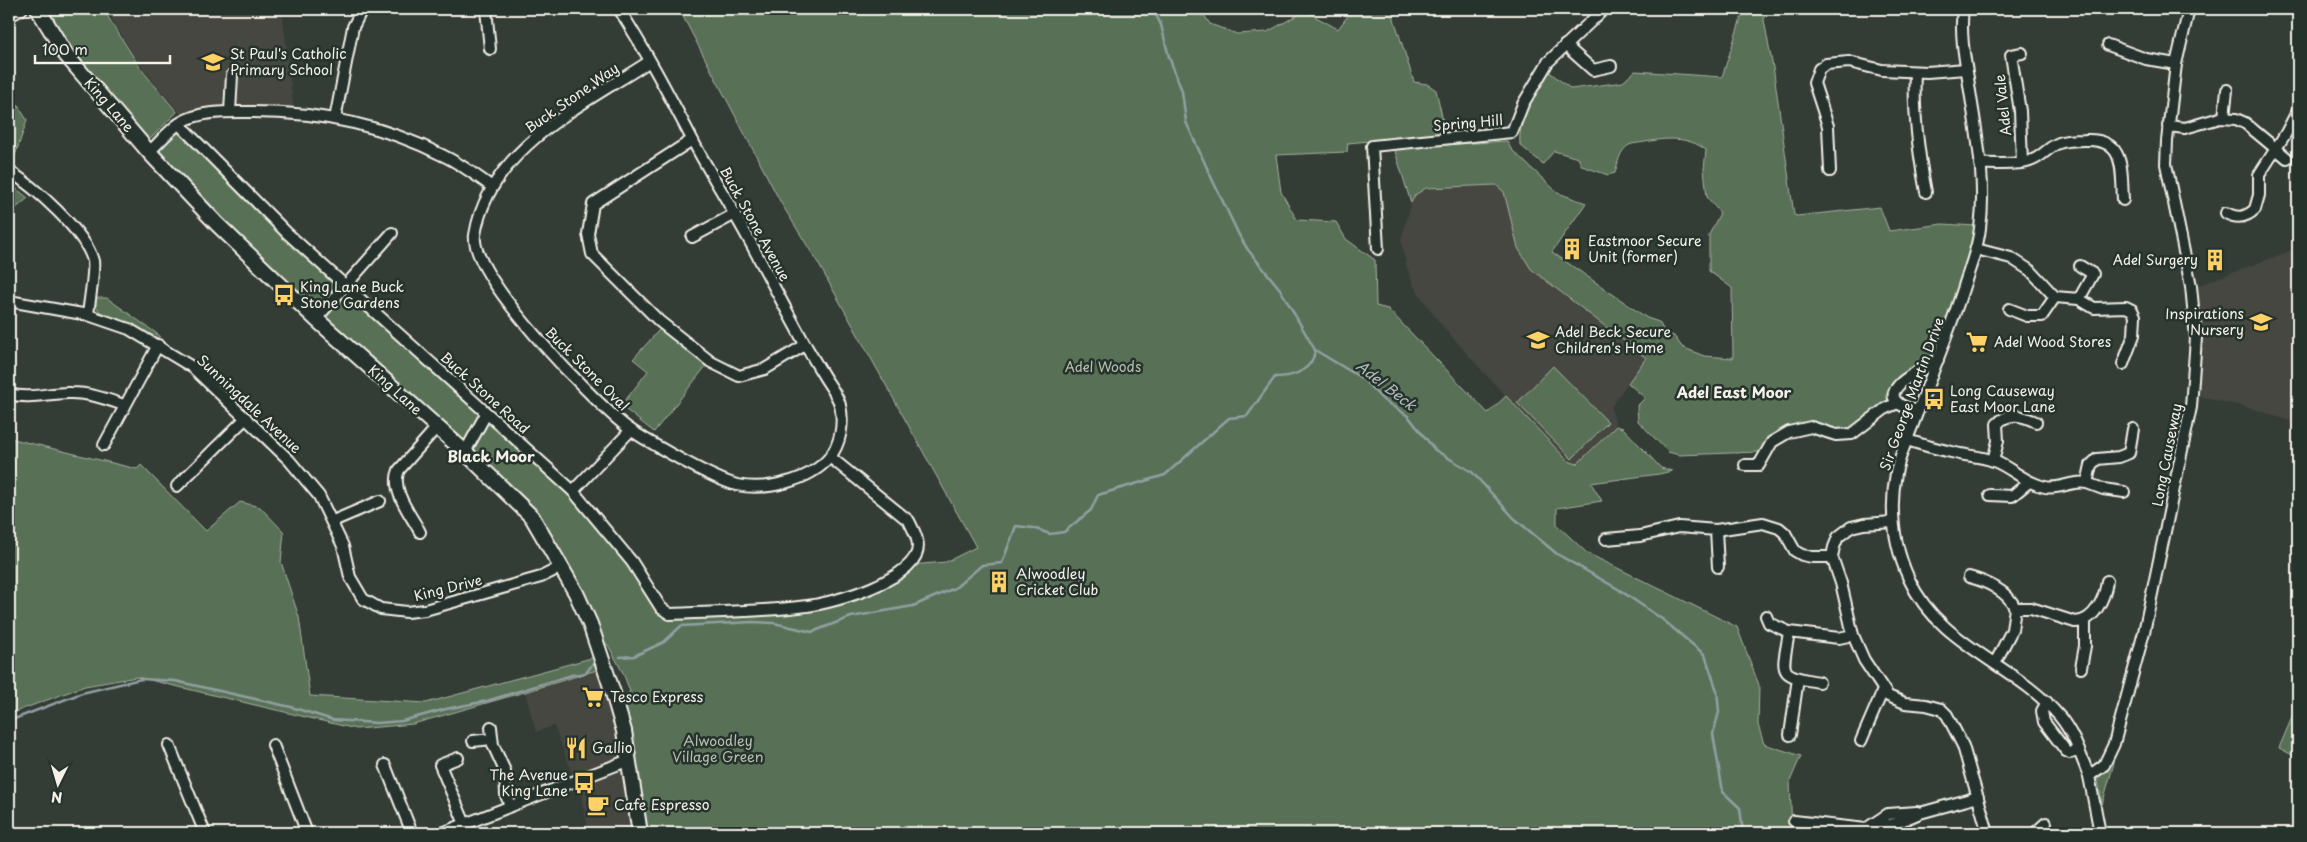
<svg xmlns="http://www.w3.org/2000/svg" width="2307" height="842" viewBox="0 0 2307 842" font-family="'Playpen Sans',sans-serif">
	<style>
		.built { fill: #454740 }
		.green { fill: #587157; stroke: #a6b1a0 }
		.lines { fill: none; stroke-linecap: round; stroke-linejoin: round }
		.stream { stroke: #929fa2; stroke-width: 2.5 }
		.street-casing { stroke: #f4f1e8; stroke-width: 14 }
		.secondary-casing { stroke: #f4f1e8; stroke-width: 18 }
		.street { stroke: #26332d; stroke-width: 10 }
		.secondary { stroke: #26332d; stroke-width: 14 }
		.labels { text-anchor: middle; stroke-width: 5; stroke-linejoin: round; paint-order: stroke }
		.poi-label { font-size: 14px; fill: #f4f1e8; stroke: #26332d; text-anchor: start }
		.street-label { font-size: 14px; fill: #f4f1e8; stroke: #26332d }
		.park-label { font-size: 14px; fill: #b6beae; stroke: #26332d }
		.water-label { font-size: 15px; font-style: italic; fill: #b2baba; stroke: #26332d }
		.neighbourhood-label { font-size: 15px; font-weight: bold; fill: #f4f1e8; stroke: #26332d }
	</style>
	<rect width="100%" height="100%" fill="#343c36"/>
	<filter id="ink" filterUnits="userSpaceOnUse"><feTurbulence type="fractalNoise" baseFrequency=".02" numOctaves="2"/><feDisplacementMap in="SourceGraphic" scale="10" xChannelSelector="R" yChannelSelector="G"/><feConvolveMatrix kernelMatrix="1 2 1 2 8 2 1 2 1" color-interpolation-filters="sRGB"/></filter>
	<g filter="url(#ink)">
		<g class="built">
			<path d="M 106,9 L 282,9 L 294,112 L 181,115 L 137,61 Z"/>
			<path d="M 1496,185 L 1504,192 L 1508,206 L 1591,316 L 1646,358 L 1611,407 L 1616,426 L 1577,464 L 1568,461 L 1484,373 L 1438,321 L 1414,286 L 1406,265 L 1401,240 L 1411,203 L 1415,195 L 1426,188 Z"/>
			<path d="M 2298,248 L 2298,424 L 2261,411 L 2200,396 L 2201,338 L 2199,285 Z"/>
			<path d="M 600,669 L 618,730 L 633,833 L 574,833 L 588,828 L 580,793 L 554,726 L 536,732 L 525,692 Z"/>
		</g>
		<g class="green">
			<path d="M 46,9 L 103,9 L 141,69 L 177,112 L 150,139 L 144,138 L 100,89 L 70,48 Z"/>
			<path d="M 679,9 L 1200,9 L 1210,24 L 1237,34 L 1267,32 L 1305,11 L 1338,29 L 1353,9 L 1391,9 L 1414,82 L 1427,84 L 1436,90 L 1446,134 L 1348,143 L 1347,152 L 1276,155 L 1281,192 L 1297,220 L 1336,222 L 1346,239 L 1375,260 L 1376,306 L 1388,309 L 1488,413 L 1506,396 L 1568,461 L 1577,464 L 1616,426 L 1623,428 L 1661,468 L 1672,471 L 1659,474 L 1591,483 L 1602,501 L 1557,508 L 1557,525 L 1587,553 L 1737,627 L 1759,685 L 1758,725 L 1764,744 L 1801,756 L 1790,781 L 1792,833 L 643,833 L 630,735 L 623,700 L 630,691 L 623,673 L 608,645 L 595,640 L 532,517 L 149,152 L 179,124 L 287,233 L 573,491 L 670,614 L 809,606 L 859,593 L 910,565 L 946,562 L 976,547 L 818,263 L 781,203 Z"/>
			<path d="M 1744,9 L 1765,9 L 1764,20 L 1774,73 L 1794,215 L 1797,216 L 1880,207 L 1889,231 L 1942,224 L 1976,226 L 1974,241 L 1962,282 L 1932,357 L 1898,376 L 1890,388 L 1888,400 L 1850,430 L 1836,431 L 1811,425 L 1770,438 L 1758,452 L 1679,455 L 1668,452 L 1638,421 L 1637,406 L 1645,398 L 1628,383 L 1646,358 L 1531,269 L 1518,248 L 1504,192 L 1496,185 L 1426,188 L 1415,195 L 1411,203 L 1394,148 L 1507,141 L 1511,149 L 1558,193 L 1586,203 L 1552,252 L 1647,318 L 1659,322 L 1665,333 L 1674,336 L 1682,347 L 1704,356 L 1733,358 L 1732,288 L 1709,271 L 1709,235 L 1720,213 L 1707,197 L 1704,169 L 1706,150 C 1688,136 1666,138 1645,142 C 1641,143 1633,143 1629,145 C 1619,151 1618,163 1615,173 L 1608,175 L 1582,166 L 1578,158 L 1554,151 L 1543,164 L 1520,145 C 1518,119 1532,91 1547,70 L 1571,89 L 1623,82 L 1635,71 L 1722,77 Z"/>
			<path d="M 9,91 L 27,120 L 14,159 L 9,158 Z"/>
			<path d="M 9,183 L 28,198 L 9,214 Z"/>
			<path d="M 95,298 L 107,298 L 160,336 L 158,338 L 101,314 L 96,306 Z"/>
			<path d="M 660,329 L 706,366 L 654,432 L 621,406 L 648,371 L 633,359 Z"/>
			<path d="M 1553,366 L 1608,422 L 1572,459 L 1517,403 Z"/>
			<path d="M 9,438 L 137,469 L 141,465 L 206,531 L 240,502 L 260,507 L 284,532 L 281,562 L 299,617 L 310,696 L 426,703 L 595,657 L 600,669 L 525,692 L 413,724 L 356,729 L 137,677 L 85,686 L 9,714 Z"/>
			<path d="M 2298,703 L 2298,758 L 2279,748 Z"/>
			<path d="M 2114,763 L 2102,805 L 2097,774 Z"/>
		</g>
		<g class="lines">
			<g class="stream">
				<path d="M 1153,9 L 1161,25 L 1169,57 L 1182,91 L 1186,122 L 1212,179 L 1239,235 L 1248,250 L 1280,289 L 1315,350 L 1363,379 L 1383,400 L 1408,416 L 1435,450 L 1472,472 L 1514,518 L 1557,554 L 1618,589 L 1662,619 L 1705,655 L 1717,691 L 1719,712 L 1713,734 L 1723,792 L 1740,808 L 1743,833"/>
				<path d="M 620,657 L 634,656 L 664,642 L 681,626 L 752,622 L 774,623 L 812,632 L 851,617 L 913,606 L 955,588 L 982,565 L 1002,563 L 1016,526 L 1033,528 L 1050,534 L 1064,532 L 1091,510 L 1098,495 L 1165,475 L 1229,418 L 1247,416 L 1275,377 C 1294,377 1313,370 1315,350"/>
				<path d="M 9,721 L 82,693 L 141,679 L 175,681 L 291,707 L 333,720 L 377,723 L 402,721 L 446,709 L 487,701 L 572,675 L 586,673 L 594,662"/>
			</g>
			<g class="street-casing">
				<g id="street">
					<path d="M 486,9 L 490,49"/>
					<path d="M 619,9 C 646,51 669,95 692,139 C 705,165 721,189 735,215 C 756,251 774,288 794,324 C 804,343 814,360 825,378 C 830,386 838,396 840,405 C 844,423 841,444 829,458 C 809,481 766,491 737,485 C 713,479 654,445 632,431 C 598,407 469,276 475,235 C 489,148 583,105 650,61"/>
					<path d="M 1963,9 C 1960,32 1964,55 1968,78 C 1975,127 1987,178 1980,228 C 1978,248 1970,267 1964,286 C 1949,333 1930,378 1913,424 C 1907,440 1899,457 1896,473 C 1889,510 1894,546 1909,579 C 1939,646 2016,664 2060,717 C 2074,734 2081,756 2089,776"/>
					<path d="M 9,16 L 22,9"/>
					<path d="M 1565,45 L 1593,70 L 1611,66"/>
					<path d="M 2108,45 L 2146,59 L 2176,64"/>
					<path d="M 1915,72 C 1913,113 1918,151 1926,192"/>
					<path d="M 230,112 L 232,75"/>
					<path d="M 2224,117 L 2227,90"/>
					<path d="M 335,119 L 353,27 L 362,9"/>
					<path d="M 179,124 L 287,233 L 573,491 L 632,562 L 661,608 L 670,614 C 715,612 762,612 807,606 C 834,603 918,579 918,546 C 918,537 913,529 909,521 L 830,457"/>
					<path d="M 2168,126 L 2185,128 L 2220,118 L 2236,119 L 2245,123 L 2287,158"/>
					<path d="M 692,140 L 593,204 L 588,234 L 592,254 L 659,321 L 711,362 L 739,376 L 765,369 L 805,345"/>
					<path d="M 149,152 C 159,143 169,130 180,123 C 199,111 225,112 246,112 C 316,111 382,124 444,156 C 461,164 477,176 492,187"/>
					<path d="M 2022,163 L 2020,111 L 2011,55 L 2022,53"/>
					<path d="M 1980,164 C 1996,163 2015,166 2030,161 C 2041,158 2048,147 2059,143 C 2067,140 2077,140 2085,140 C 2126,138 2121,170 2123,200"/>
					<path d="M 9,171 C 33,186 86,232 93,261 C 95,271 89,303 88,315"/>
					<path d="M 1830,171 L 1828,126 L 1814,83 L 1819,69 L 1826,64 L 1849,62 L 1882,70 L 1927,72 L 1966,69"/>
					<path d="M 2226,213 C 2237,219 2246,218 2255,209 L 2259,195 L 2259,175 L 2286,133 L 2298,110"/>
					<path d="M 692,237 L 735,214"/>
					<path d="M 1378,249 L 1372,146 L 1512,132 L 1523,104 L 1548,62 L 1604,9"/>
					<path d="M 1976,249 L 2011,258 L 2031,271 L 2055,297 L 2079,299 L 2094,308 L 2126,307 L 2132,310 L 2135,316 L 2134,335 L 2123,364"/>
					<path d="M 2079,299 L 2093,274 L 2080,266"/>
					<path d="M 9,301 L 88,315 L 129,329 L 192,367 L 289,460 L 319,496 L 343,546 L 350,577 L 363,599 L 381,609 L 407,612 L 425,610 L 541,577 L 561,567"/>
					<path d="M 2009,309 L 2027,316 L 2042,316 L 2055,297"/>
					<path d="M 316,319 L 392,233"/>
					<path d="M 9,394 C 31,400 50,392 71,393 C 90,393 106,399 124,405"/>
					<path d="M 1918,411 C 1862,398 1917,371 1938,360"/>
					<path d="M 1907,440 C 1925,446 1942,450 1960,454 C 1971,456 1983,457 1994,461 C 2012,468 2025,483 2045,487 C 2060,490 2072,480 2087,483 L 2091,465 L 2097,459 L 2119,457 L 2129,453 L 2133,429"/>
					<path d="M 104,445 L 158,345"/>
					<path d="M 465,452 L 486,414"/>
					<path d="M 1993,461 L 1998,441 L 1997,424 C 2009,411 2023,416 2036,422"/>
					<path d="M 1745,465 L 1759,465 L 1772,442 L 1789,432 L 1811,427 L 1836,435 L 1852,434 L 1886,408 L 1898,403"/>
					<path d="M 2087,483 L 2103,489 L 2124,492"/>
					<path d="M 177,486 L 246,418"/>
					<path d="M 573,491 L 631,430"/>
					<path d="M 1990,495 L 2012,496 L 2029,482"/>
					<path d="M 333,521 L 380,501"/>
					<path d="M 1893,522 L 1864,524 L 1851,527 L 1838,537 L 1834,547 L 1832,557 L 1841,583 L 1853,635 L 1864,660 L 1888,696 L 1905,703 L 1926,705 L 1941,709 L 1947,715 L 1963,746 L 1988,833"/>
					<path d="M 1716,530 L 1718,567"/>
					<path d="M 420,532 C 411,515 390,490 399,470 L 437,427"/>
					<path d="M 1606,539 L 1640,536 L 1679,527 L 1716,530 L 1763,523 L 1779,528 L 1785,533 L 1795,551 L 1802,555 L 1812,557 L 1832,557"/>
					<path d="M 1969,577 C 1985,581 2008,591 2015,608"/>
					<path d="M 1766,616 L 1769,623 L 1789,632"/>
					<path d="M 1995,663 L 2012,630 L 2015,608 L 2031,608 L 2075,622 C 2094,622 2105,598 2107,581"/>
					<path d="M 2081,668 L 2085,646 L 2085,621"/>
					<path d="M 1819,682 C 1775,675 1783,672 1789,632 L 1839,638 L 1853,635"/>
					<path d="M 2047,702 L 2042,711 L 2044,722 L 2066,751 L 2070,753 L 2079,751"/>
					<path d="M 491,727 L 493,745 L 505,771 L 506,795 L 510,806"/>
					<path d="M 1790,735 L 1798,678"/>
					<path d="M 473,741 L 492,739"/>
					<path d="M 1861,741 L 1883,690"/>
					<path d="M 169,745 L 205,833"/>
					<path d="M 273,745 L 307,833"/>
					<path d="M 458,758 L 440,765 L 465,824"/>
					<path d="M 385,765 L 412,833"/>
					<path d="M 1794,821 L 1866,829 L 1894,824 L 1920,813 L 1978,797"/>
					<path d="M 1870,826 L 1888,814 L 1917,812"/>
					<path d="M 442,833 L 629,760"/>
					<path d="M 2035,833 L 2046,823"/>
					<path d="M 2100,833 L 2089,776 L 2104,765 L 2114,744 L 2144,632 L 2191,407 L 2196,338 L 2191,286 L 2166,164 L 2167,141 L 2176,64 L 2189,9"/>
				</g>
			</g>
			<g class="secondary-casing">
				<path id="secondary" d="M 38,9 L 66,55 L 149,152 L 217,224 L 316,319 L 465,452 L 532,517 L 576,593 L 590,624 L 613,693 L 624,731 L 640,833"/>
			</g>
			<use href="#street" class="street"/>
			<use href="#secondary" class="secondary"/>
		</g>
	</g>
	<defs>
		<g id="school-bare" transform="scale(1.725)"><path d="M0-5L7-2L0 1L-7-2ZM-4 1L0 2.5L4 1V4Q0 6-4 4Z" fill="#ffd166" stroke="#26332d" stroke-width="2.5" paint-order="stroke"/></g>
		<g id="building-bare" transform="scale(1.725)"><path d="M-4-6H4V6H1V3H-1V6H-4ZM-2.5-4.3h1.7v1.8h-1.7ZM.8-4.3h1.7v1.8H.8ZM-2.5-1h1.7V.8h-1.7ZM.8-1h1.7V.8H.8Z" fill="#ffd166" stroke="#26332d" stroke-width="2.5" paint-order="stroke"/></g>
		<g id="bus-bare" transform="scale(1.725)"><path d="M-5-6H5V4H4V6H2V4H-2V6H-4V4H-5ZM-3.5-4V0h7V-4ZM-3.5 1.2v1.5H-2V1.2ZM2 1.2v1.5H3.5V1.2Z" fill="#ffd166" stroke="#26332d" stroke-width="2.5" paint-order="stroke"/></g>
		<g id="supermarket-bare" transform="scale(1.725)"><path d="M-6-5.5h2.5l.6 2H6L4.5 2H-2.5L-4.4-4H-6ZM-1.5 3.2a1.3 1.3 0 1 0 .1 0ZM3 3.2a1.3 1.3 0 1 0 .1 0Z" fill="#ffd166" stroke="#26332d" stroke-width="2.5" paint-order="stroke"/></g>
		<g id="restaurant-bare" transform="scale(1.725)"><path d="M-5-6h1v4h1v-4h1v4h1v-4h1v5L-1.5 .5V6h-2V.5L-5-1ZM5-6V6H3V1.5H1.5Q1.5-4 5-6Z" fill="#ffd166" stroke="#26332d" stroke-width="2.5" paint-order="stroke"/></g>
		<g id="cafe-bare" transform="scale(1.725)"><path d="M-5.5-4.5H6V0H3Q3 3.5 0 3.5H-2.5Q-5.5 3.5-5.5 0ZM3-3.2v2h1.7v-2ZM-6 4.5H4V6H-6Z" fill="#ffd166" stroke="#26332d" stroke-width="2.5" paint-order="stroke"/></g>
	</defs>
	<g fill-rule="evenodd">
		<use href="#school-bare" x="213" y="62"/>
		<use href="#building-bare" x="1572" y="249"/>
		<use href="#building-bare" x="2215" y="260"/>
		<use href="#bus-bare" x="284" y="295"/>
		<use href="#school-bare" x="2261" y="322"/>
		<use href="#school-bare" x="1538" y="340"/>
		<use href="#supermarket-bare" x="1977" y="342"/>
		<use href="#bus-bare" x="1934" y="399"/>
		<use href="#building-bare" x="999" y="582"/>
		<use href="#supermarket-bare" x="593" y="697"/>
		<use href="#restaurant-bare" x="576" y="748"/>
		<use href="#bus-bare" x="584" y="783"/>
		<use href="#cafe-bare" x="598" y="805"/>
	</g>
	<g class="labels">
		<g class="poi-label">
			<text x="230" y="59">St Paul's Catholic<tspan x="230" dy="16">Primary School</tspan></text>
			<text x="1588" y="246">Eastmoor Secure<tspan x="1588" dy="16">Unit (former)</tspan></text>
			<text x="2198" y="265" text-anchor="end">Adel Surgery</text>
			<text x="300" y="292">King Lane Buck<tspan x="300" dy="16">Stone Gardens</tspan></text>
			<text x="2244" y="319" text-anchor="end">Inspirations<tspan x="2244" dy="16">Nursery</tspan></text>
			<text x="1555" y="337">Adel Beck Secure<tspan x="1555" dy="16">Children's Home</tspan></text>
			<text x="1994" y="347">Adel Wood Stores</text>
			<text x="1950" y="396">Long Causeway<tspan x="1950" dy="16">East Moor Lane</tspan></text>
			<text x="1016" y="579">Alwoodley<tspan x="1016" dy="16">Cricket Club</tspan></text>
			<text x="610" y="702">Tesco Express</text>
			<text x="592" y="753">Gallio</text>
			<text x="568" y="780" text-anchor="end">The Avenue<tspan x="568" dy="16">King Lane</tspan></text>
			<text x="614" y="810">Cafe Espresso</text>
		</g>
		<g class="street-label">
			<text transform="translate(572 98) rotate(-35)" y="5">Buck Stone Way</text>
			<text transform="translate(109 105) rotate(49)" y="5">King Lane</text>
			<text transform="translate(2003 105) rotate(-96)" y="5">Adel Vale</text>
			<text transform="translate(1468 123) rotate(-5)" y="5">Spring Hill</text>
			<text transform="translate(755 224) rotate(61)" y="5">Buck Stone Avenue</text>
			<text transform="translate(587 369) rotate(45)" y="5">Buck Stone Oval</text>
			<text transform="translate(395 390) rotate(42)" y="5">King Lane</text>
			<text transform="translate(485 393) rotate(42)" y="5">Buck Stone Road</text>
			<text transform="translate(1912 394) rotate(-70)" y="5">Sir George Martin Drive</text>
			<text transform="translate(249 404) rotate(43)" y="5">Sunningdale Avenue</text>
			<text transform="translate(2167 455) rotate(-79)" y="5">Long Causeway</text>
			<text transform="translate(448 588) rotate(-14)" y="5">King Drive</text>
		</g>
		<g class="park-label">
			<text x="1103" y="372">Adel Woods</text>
			<text x="718" y="746">Alwoodley<tspan x="718" dy="16">Village Green</tspan></text>
		</g>
		<g class="water-label">
			<text transform="translate(1386 386) rotate(38)" y="5">Adel Beck</text>
		</g>
		<g class="neighbourhood-label">
			<text x="1734" y="398">Adel East Moor</text>
			<text x="491" y="462">Black Moor</text>
		</g>
	</g>
	<rect width="2307" height="842" fill="none" stroke="#26332d" stroke-width="30"/>
	<rect x="15" y="15" width="2277" height="812" fill="none" stroke="#f4f1e8" stroke-width="2" filter="url(#ink)"/>
	<g transform="translate(58 784) rotate(185)" stroke="#26332d" stroke-width="4" paint-order="stroke">
	<path d="M0-4L9 19L0 12L-9 19Z" fill="#f4f1e8"/>
	<text y="-8" font-size="14" font-weight="bold" text-anchor="middle" fill="#f4f1e8">N</text>
	</g>
	<path d="M35 55v8h135v-8" fill="none" stroke="#f4f1e8" stroke-width="2.5"/>
	<text x="42" y="55" font-size="15" fill="#f4f1e8" stroke="#26332d" stroke-width="4" paint-order="stroke">100 m</text>
</svg>
